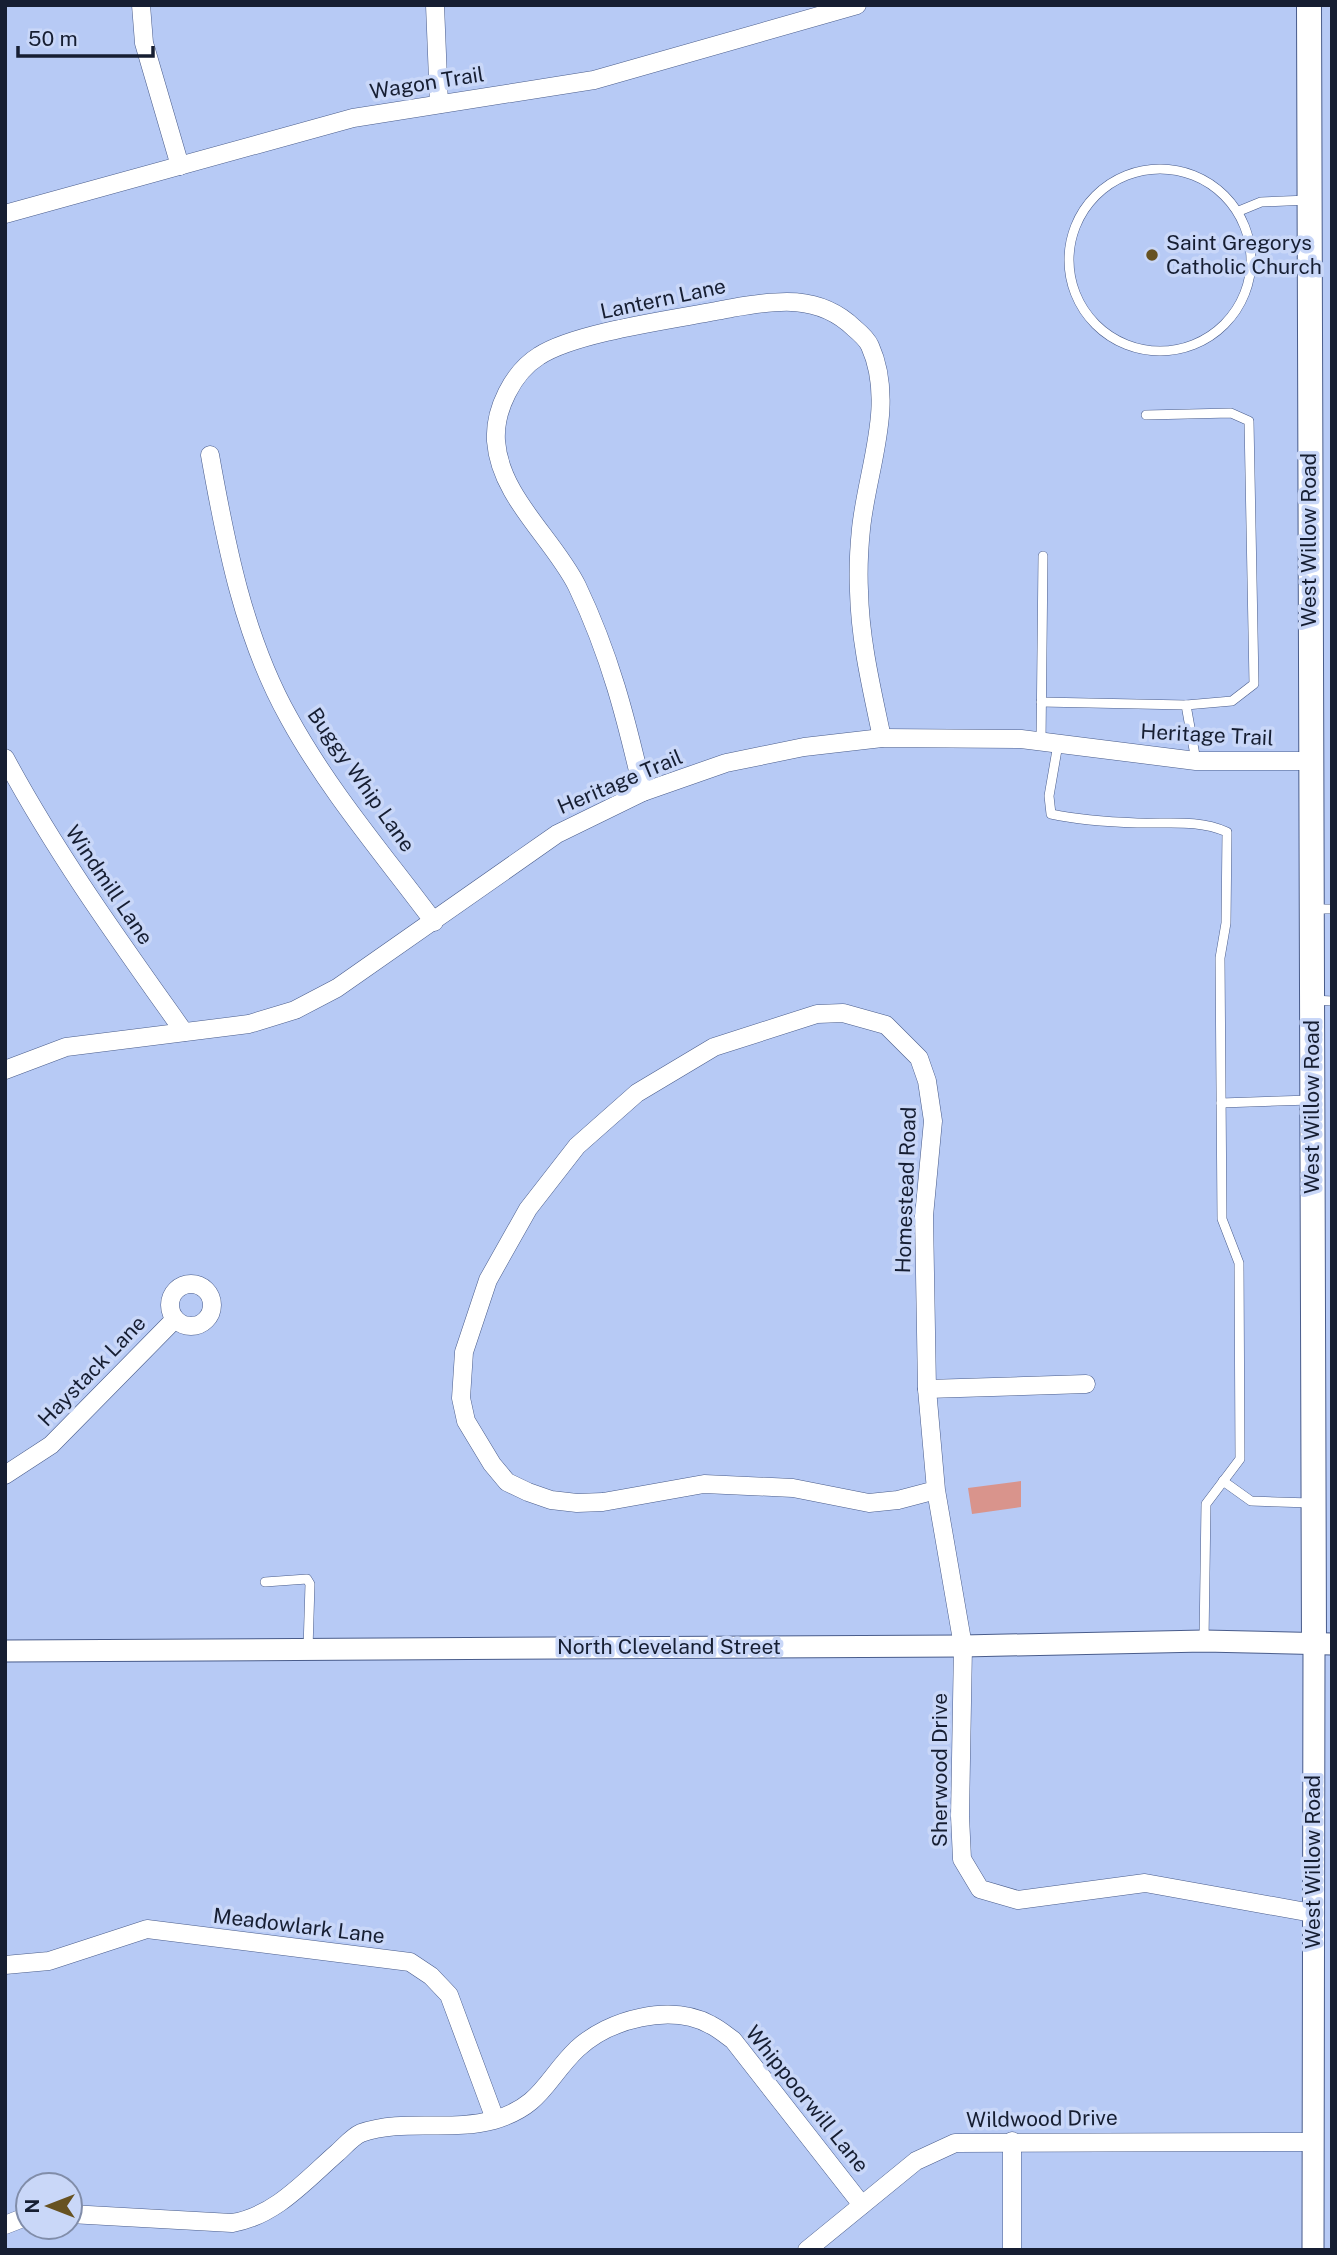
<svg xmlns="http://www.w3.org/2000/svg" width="1337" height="2255" viewBox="0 0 1337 2255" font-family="'Public Sans',sans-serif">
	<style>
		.green { fill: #d9948c }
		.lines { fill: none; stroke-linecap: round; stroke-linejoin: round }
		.service-casing { stroke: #495c8b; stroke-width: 10 }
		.minor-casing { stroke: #495c8b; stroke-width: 19 }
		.tertiary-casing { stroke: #495c8b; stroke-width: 23 }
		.secondary-casing { stroke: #495c8b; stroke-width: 26 }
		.service { stroke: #fff; stroke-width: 9 }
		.minor { stroke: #fff; stroke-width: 18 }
		.tertiary { stroke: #fff; stroke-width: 21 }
		.secondary { stroke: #fff; stroke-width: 24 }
		.poi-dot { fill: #675221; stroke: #c9d7f8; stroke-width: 2.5 }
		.labels { text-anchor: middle; stroke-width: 7; stroke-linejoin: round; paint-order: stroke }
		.street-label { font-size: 21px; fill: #161e32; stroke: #c9d7f8 }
		.poi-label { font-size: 21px; fill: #161e32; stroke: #c9d7f8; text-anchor: start }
	</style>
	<rect width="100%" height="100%" fill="#b7caf5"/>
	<path class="green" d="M 1021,1481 L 1021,1507 L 972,1514 L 968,1488 Z"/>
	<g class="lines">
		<g class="service-casing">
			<g id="service">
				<circle cx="1160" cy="260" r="91"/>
				<path d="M 1239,211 L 1261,202 L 1309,200"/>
				<path d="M 1146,415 L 1231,413 L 1249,421 L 1254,684 L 1232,701 L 1186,705"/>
				<path d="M 1041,702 L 1186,705 L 1196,761"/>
				<path d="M 1041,742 L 1043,556"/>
				<path d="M 1058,744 L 1049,796 L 1051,814 C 1079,820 1108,822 1137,823 C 1168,824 1198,819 1227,832 L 1226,923 L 1220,958 L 1222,1219 L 1239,1263 L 1240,1459 L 1206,1504 L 1204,1641"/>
				<path d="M 1313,909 L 1332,909"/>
				<path d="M 1313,1000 L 1332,1001"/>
				<path d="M 1221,1103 L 1311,1100"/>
				<path d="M 1223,1481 L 1251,1501 L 1311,1503"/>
				<path d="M 265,1582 L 307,1579 L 310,1584 L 308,1649"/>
			</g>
		</g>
		<g class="minor-casing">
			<g id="minor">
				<path d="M 141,5 L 144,43 L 180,166"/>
				<path d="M 435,5 L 439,104"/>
				<path d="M 5,214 L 353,118 L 594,80 L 857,5"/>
				<path d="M 210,455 C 226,545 244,638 289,718 C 329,791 384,855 434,922"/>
				<path d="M 5,758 C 57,855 121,943 184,1032"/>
				<path d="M 643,792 C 626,718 610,655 577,586 C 553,538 500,497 496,441 C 494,410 513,372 539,356 C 577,331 684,318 732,308 C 776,300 819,294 854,328 C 860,333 867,339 870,346 C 896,404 867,469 861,529 C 859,549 858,571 859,591 C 860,641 872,690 882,738"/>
				<path d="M 5,1070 L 66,1047 L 249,1024 L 295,1010 L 337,988 L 557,834 L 643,792 L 726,763 L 804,747 L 882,738 L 1021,739 L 1196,761 L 1309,761"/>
				<circle cx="191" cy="1305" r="21"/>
				<path d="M 927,1389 L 1086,1384"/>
				<path d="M 5,1475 L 51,1445 L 175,1319"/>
				<path d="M 936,1490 L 898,1500 L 869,1503 L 793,1488 L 704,1484 L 603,1502 L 577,1503 L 551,1500 L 528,1492 L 507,1482 L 492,1464 L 466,1421 L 461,1398 L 464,1352 L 488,1280 L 528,1209 L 577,1146 L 637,1093 L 714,1047 L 817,1014 L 843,1013 L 886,1025 L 919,1058 L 927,1081 L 933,1121 L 924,1216 L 927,1389 L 936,1490 L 963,1646 L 960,1816 L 962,1859 L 980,1889 L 1018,1900 L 1145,1883 L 1312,1913"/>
				<path d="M 5,1965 L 49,1961 L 147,1929 L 410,1962 L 431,1976 L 449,1995 L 495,2119"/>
				<path d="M 1012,2141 L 1012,2250"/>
				<path d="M 70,2214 L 232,2223 C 275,2216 305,2181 337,2153 C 344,2147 352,2137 361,2133 C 403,2118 451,2132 494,2120 C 542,2106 546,2079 577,2049 C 609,2019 671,2003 711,2025 C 719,2029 726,2035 733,2040 L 862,2205"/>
				<path d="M 5,2225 L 28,2216"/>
				<path d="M 807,2250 L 916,2161 L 955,2143 L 1313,2142"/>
			</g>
		</g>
		<g class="tertiary-casing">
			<g id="tertiary">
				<path d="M 5,1651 L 963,1646 L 1204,1641 L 1332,1644"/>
				<path d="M 1313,2250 L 1314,1644"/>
			</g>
		</g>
		<g class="secondary-casing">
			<path id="secondary" d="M 1309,5 L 1314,1644"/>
		</g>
		<use href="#service" class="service"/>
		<use href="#minor" class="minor"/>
		<use href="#tertiary" class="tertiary"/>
		<use href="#secondary" class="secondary"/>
	</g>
	<circle class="poi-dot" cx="1152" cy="255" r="7"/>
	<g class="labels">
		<g class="street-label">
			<text transform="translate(427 83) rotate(-9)" y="7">Wagon Trail</text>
			<text transform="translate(663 299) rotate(-12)" y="7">Lantern Lane</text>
			<text transform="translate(1309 540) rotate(-90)" y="7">West Willow Road</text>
			<text transform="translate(1207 735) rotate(3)" y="7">Heritage Trail</text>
			<text transform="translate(361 780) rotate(55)" y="7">Buggy Whip Lane</text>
			<text transform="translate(620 782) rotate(-23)" y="7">Heritage Trail</text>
			<text transform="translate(109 885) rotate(56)" y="7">Windmill Lane</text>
			<text transform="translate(1312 1107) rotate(-90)" y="7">West Willow Road</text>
			<text transform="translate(906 1190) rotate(-88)" y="7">Homestead Road</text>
			<text transform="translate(92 1371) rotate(-46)" y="7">Haystack Lane</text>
			<text x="669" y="1654">North Cleveland Street</text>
			<text transform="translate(940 1770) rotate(-90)" y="7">Sherwood Drive</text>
			<text transform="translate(1313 1862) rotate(-90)" y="7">West Willow Road</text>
			<text transform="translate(299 1926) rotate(7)" y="7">Meadowlark Lane</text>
			<text transform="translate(807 2099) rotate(51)" y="7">Whippoorwill Lane</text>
			<text transform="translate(1042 2119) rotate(-1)" y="7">Wildwood Drive</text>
		</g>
		<g class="poi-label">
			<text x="1166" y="250">Saint Gregorys<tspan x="1166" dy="24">Catholic Church</tspan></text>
		</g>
	</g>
	<rect width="1337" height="2255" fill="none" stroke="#161e32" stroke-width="14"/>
	<g transform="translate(49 2206) rotate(270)"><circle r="33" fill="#c9d7f8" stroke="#818da9" stroke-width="2"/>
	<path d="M0-5L12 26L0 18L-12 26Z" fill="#675221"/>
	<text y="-10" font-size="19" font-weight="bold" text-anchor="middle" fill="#161e32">N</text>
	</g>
	<path d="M18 46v10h135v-10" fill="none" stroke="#161e32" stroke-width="3.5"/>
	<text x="28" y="46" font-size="21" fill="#161e32" stroke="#c9d7f8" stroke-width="5" paint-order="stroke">50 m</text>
</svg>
